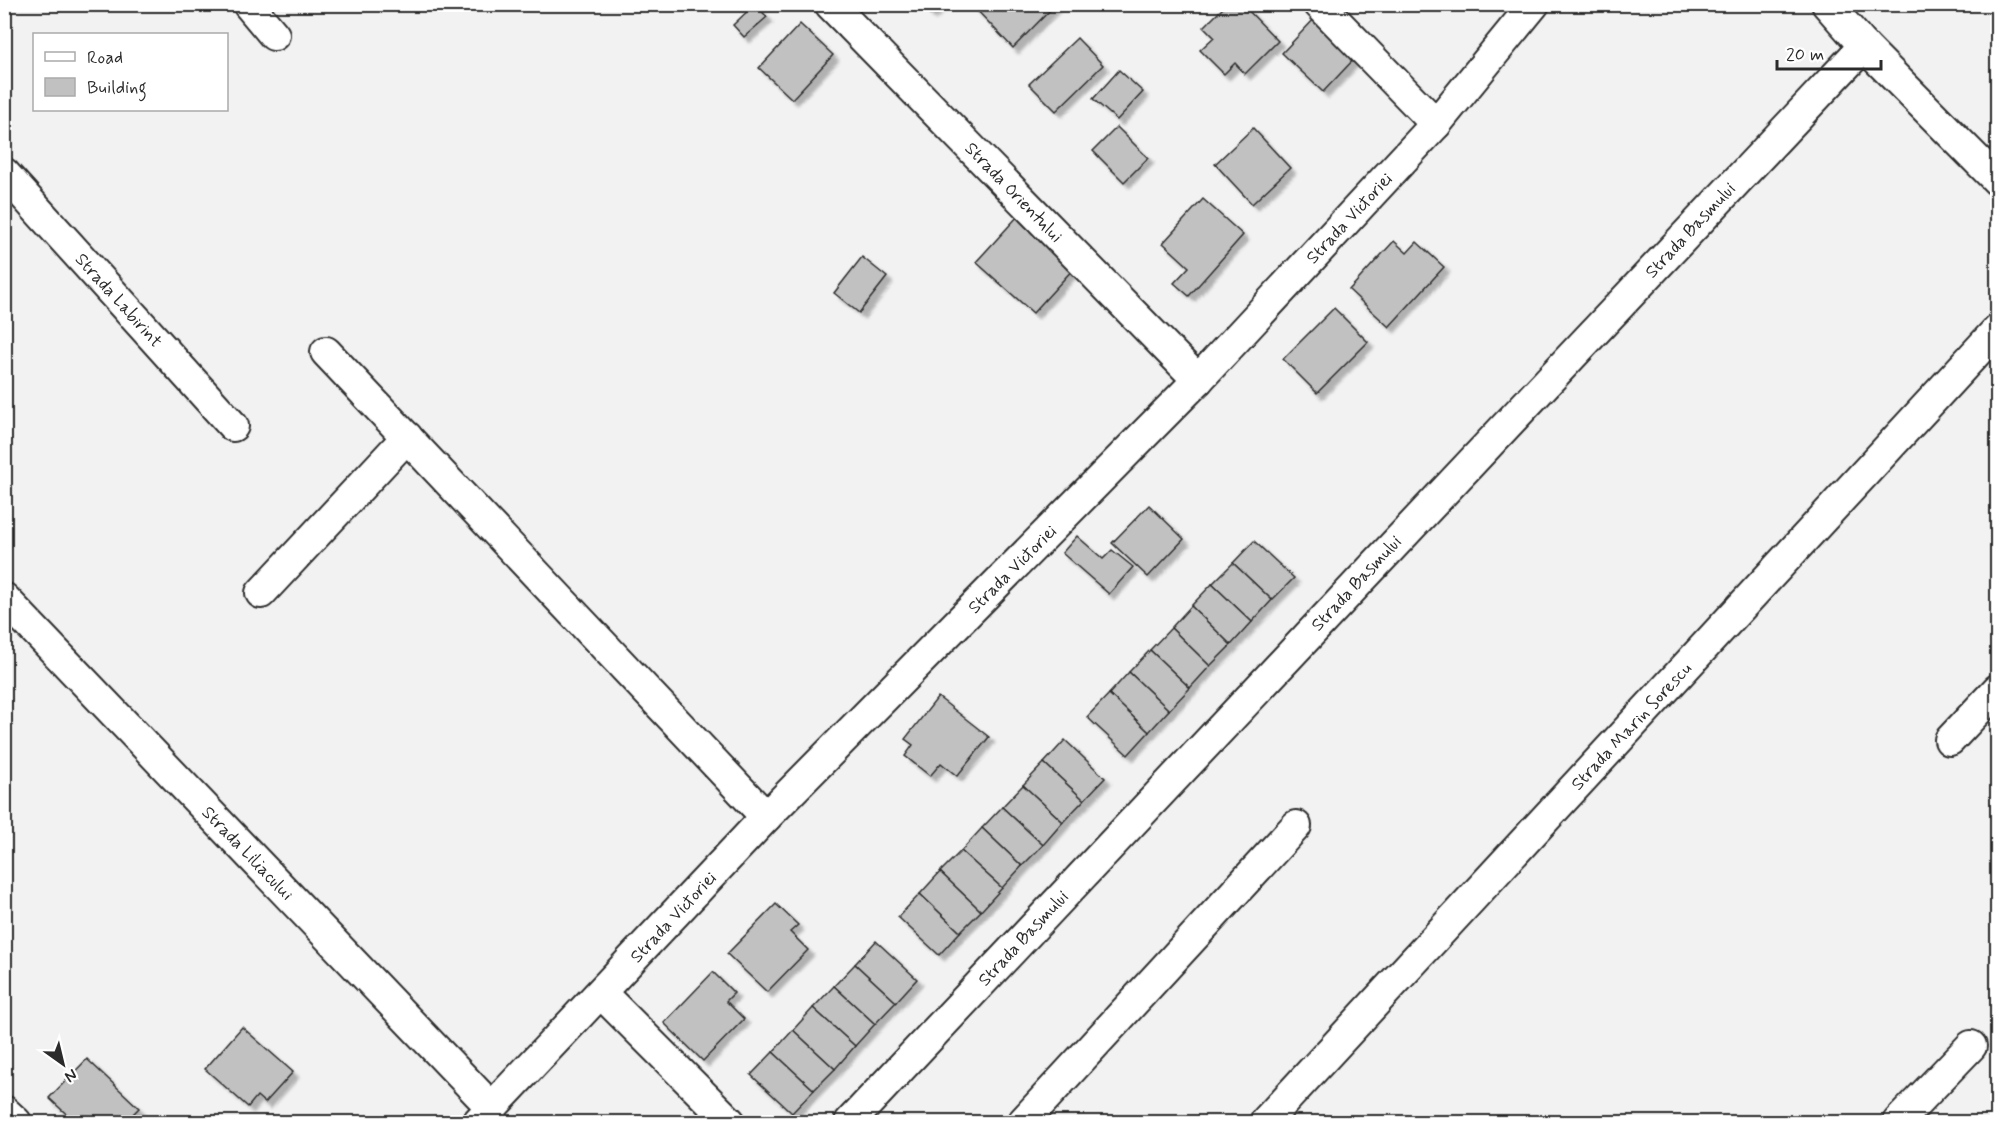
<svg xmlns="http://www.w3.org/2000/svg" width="2002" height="1127" viewBox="0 0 2002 1127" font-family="Mynerve,sans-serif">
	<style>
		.building { fill: #c1c1c1; stroke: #2b2b2b; stroke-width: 1.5; filter: url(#shadow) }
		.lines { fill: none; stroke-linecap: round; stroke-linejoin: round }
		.street-casing { stroke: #2b2b2b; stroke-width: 34 }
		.street { stroke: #fff; stroke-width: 30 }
		.labels { text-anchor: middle; stroke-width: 4.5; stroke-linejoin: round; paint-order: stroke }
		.street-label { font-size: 18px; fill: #2b2b2b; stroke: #fff }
	</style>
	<defs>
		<filter id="shadow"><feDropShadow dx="5.5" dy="5.5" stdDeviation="1.5" flood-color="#0004"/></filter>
	</defs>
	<rect width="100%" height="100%" fill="#f2f2f2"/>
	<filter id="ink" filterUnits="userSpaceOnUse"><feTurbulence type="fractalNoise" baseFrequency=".0167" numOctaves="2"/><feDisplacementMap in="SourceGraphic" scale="12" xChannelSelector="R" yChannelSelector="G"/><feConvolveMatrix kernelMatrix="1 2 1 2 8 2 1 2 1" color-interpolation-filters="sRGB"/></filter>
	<g filter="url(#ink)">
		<g class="building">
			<path d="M 755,4 L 767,17 L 744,37 L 733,25 Z"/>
			<path d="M 921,4 L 940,4 L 930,14 Z"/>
			<path d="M 971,4 L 1053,4 L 1054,6 L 1013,48 Z"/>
			<path d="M 1227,4 L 1242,4 L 1278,41 L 1245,74 L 1235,63 L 1224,74 L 1200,50 L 1214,37 L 1204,27 Z"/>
			<path d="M 1315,18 L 1356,57 L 1323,92 L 1282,53 Z"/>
			<path d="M 800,24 L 833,55 L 792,99 L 759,68 Z"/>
			<path d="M 1077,38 L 1103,65 L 1056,111 L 1029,84 Z"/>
			<path d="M 1119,70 L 1143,92 L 1117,120 L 1093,99 Z"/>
			<path d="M 1117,127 L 1148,158 L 1124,182 L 1093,151 Z"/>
			<path d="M 1253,128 L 1290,168 L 1252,204 L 1215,164 Z"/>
			<path d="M 1203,199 L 1243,235 L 1189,296 L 1174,283 L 1189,267 L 1163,243 Z"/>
			<path d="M 1018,216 L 1075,267 L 1033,313 L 976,262 Z"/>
			<path d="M 1394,241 L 1407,253 L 1417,242 L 1444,267 L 1389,327 L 1349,290 Z"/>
			<path d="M 862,257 L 887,277 L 859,313 L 834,293 Z"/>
			<path d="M 1334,308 L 1368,342 L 1317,393 L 1283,359 Z"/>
			<path d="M 1149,505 L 1184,539 L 1148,577 L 1112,543 Z"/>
			<path d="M 1077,536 L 1103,559 L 1112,550 L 1133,567 L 1109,594 L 1062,553 Z"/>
			<path d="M 1254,541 L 1294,578 L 1272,600 L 1233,563 Z"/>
			<path d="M 1233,563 L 1272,600 L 1252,622 L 1212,584 Z"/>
			<path d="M 1212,584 L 1252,622 L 1231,645 L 1191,606 Z"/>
			<path d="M 1191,606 L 1231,645 L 1210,666 L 1171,628 Z"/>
			<path d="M 1171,628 L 1210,666 L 1190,688 L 1150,650 Z"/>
			<path d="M 1150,650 L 1190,688 L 1169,710 L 1129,672 Z"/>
			<path d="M 1129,672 L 1169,710 L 1149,732 L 1109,694 Z"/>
			<path d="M 1109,694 L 1149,732 L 1128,755 L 1087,717 Z"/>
			<path d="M 938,697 L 989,737 L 957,776 L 941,763 L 930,776 L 905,756 L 913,745 L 905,739 Z"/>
			<path d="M 1065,740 L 1105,778 L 1084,800 L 1044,763 Z"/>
			<path d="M 1044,763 L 1084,800 L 1063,822 L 1023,785 Z"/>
			<path d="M 1023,785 L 1063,822 L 1043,845 L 1002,807 Z"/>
			<path d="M 1002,807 L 1043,845 L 1022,866 L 982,828 Z"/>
			<path d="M 982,828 L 1022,866 L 1002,888 L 961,851 Z"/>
			<path d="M 961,851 L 1002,888 L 981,911 L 940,872 Z"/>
			<path d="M 940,872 L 981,911 L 960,932 L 920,894 Z"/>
			<path d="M 920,894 L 960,932 L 939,955 L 898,917 Z"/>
			<path d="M 776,904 L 798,925 L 790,932 L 808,950 L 767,992 L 727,954 Z"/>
			<path d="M 876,941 L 917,979 L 896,1002 L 855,964 Z"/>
			<path d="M 855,964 L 896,1002 L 875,1024 L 834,986 Z"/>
			<path d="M 713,972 L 734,993 L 726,1001 L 744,1019 L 703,1061 L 664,1023 Z"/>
			<path d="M 834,986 L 875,1024 L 855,1046 L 813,1008 Z"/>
			<path d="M 813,1008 L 855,1046 L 835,1069 L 793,1030 Z"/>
			<path d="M 242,1027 L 293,1072 L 265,1103 L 257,1096 L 248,1107 L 205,1069 Z"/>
			<path d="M 793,1030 L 835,1069 L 814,1090 L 773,1052 Z"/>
			<path d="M 773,1052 L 814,1090 L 792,1113 L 751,1075 Z"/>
			<path d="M 87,1059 L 139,1108 L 125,1122 L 75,1122 L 49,1098 Z"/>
		</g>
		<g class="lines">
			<g class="street-casing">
				<g id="street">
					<path d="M 248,4 L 274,35"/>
					<path d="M 830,4 L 1198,380"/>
					<path d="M 1319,4 L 1436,124"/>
					<path d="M 1827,4 L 1864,46 L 1998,181"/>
					<path d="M 4,173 L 233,426"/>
					<path d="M 326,352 L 766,817"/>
					<path d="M 261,593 L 407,437"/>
					<path d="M 4,598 L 492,1108"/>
					<path d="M 1950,740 L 1998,689"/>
					<path d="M 601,993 L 730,1122"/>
					<path d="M 4,1111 L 16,1122"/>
					<path d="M 478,1122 L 766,817 L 1198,380 L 1436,124 L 1534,4"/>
					<path d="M 850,1122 L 1864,46"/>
					<path d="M 1023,1122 L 1296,826"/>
					<path d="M 1265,1122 L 1998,329"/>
					<path d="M 1898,1122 L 1971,1046"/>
				</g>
			</g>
			<use href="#street" class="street"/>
		</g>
	</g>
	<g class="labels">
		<g class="street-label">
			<text transform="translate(1014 192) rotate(46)" y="6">Strada Orientului</text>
			<text transform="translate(1349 218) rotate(-47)" y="6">Strada Victoriei</text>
			<text transform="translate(1690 230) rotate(-47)" y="6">Strada Basmului</text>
			<text transform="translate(119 300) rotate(48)" y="6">Strada Labirint</text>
			<text transform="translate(1012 569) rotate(-45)" y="6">Strada Victoriei</text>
			<text transform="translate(1356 583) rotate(-47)" y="6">Strada Basmului</text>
			<text transform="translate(1631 726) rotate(-47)" y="6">Strada Marin Sorescu</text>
			<text transform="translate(248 853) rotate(46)" y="6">Strada Liliacului</text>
			<text transform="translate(673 917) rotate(-47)" y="6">Strada Victoriei</text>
			<text transform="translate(1023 938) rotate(-47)" y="6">Strada Basmului</text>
		</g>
	</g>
	<rect width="2002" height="1127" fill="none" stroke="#fff" stroke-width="24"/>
	<rect x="12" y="12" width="1978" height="1103" fill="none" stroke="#2b2b2b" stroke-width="2" filter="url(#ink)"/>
	<rect x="33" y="33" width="195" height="78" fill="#ffffff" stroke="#aaaaaa" stroke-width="1.5"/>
	<rect x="45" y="52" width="30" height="9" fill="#ffffff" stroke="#aaaaaa" stroke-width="1.5"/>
	<text x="87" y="63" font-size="18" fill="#2b2b2b">Road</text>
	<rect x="45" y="78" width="30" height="18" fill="#c1c1c1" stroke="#aaaaaa" stroke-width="1.5"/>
	<text x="87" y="93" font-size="18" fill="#2b2b2b">Building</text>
	<g transform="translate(63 1064) rotate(146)" stroke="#ffffff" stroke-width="4.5" paint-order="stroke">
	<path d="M0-4.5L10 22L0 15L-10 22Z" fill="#2b2b2b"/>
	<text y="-9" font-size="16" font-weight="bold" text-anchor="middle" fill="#2b2b2b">N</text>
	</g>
	<path d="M1777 60v9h104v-9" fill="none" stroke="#2b2b2b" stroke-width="3"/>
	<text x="1786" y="60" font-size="18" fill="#2b2b2b" stroke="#ffffff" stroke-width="4.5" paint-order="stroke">20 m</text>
</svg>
